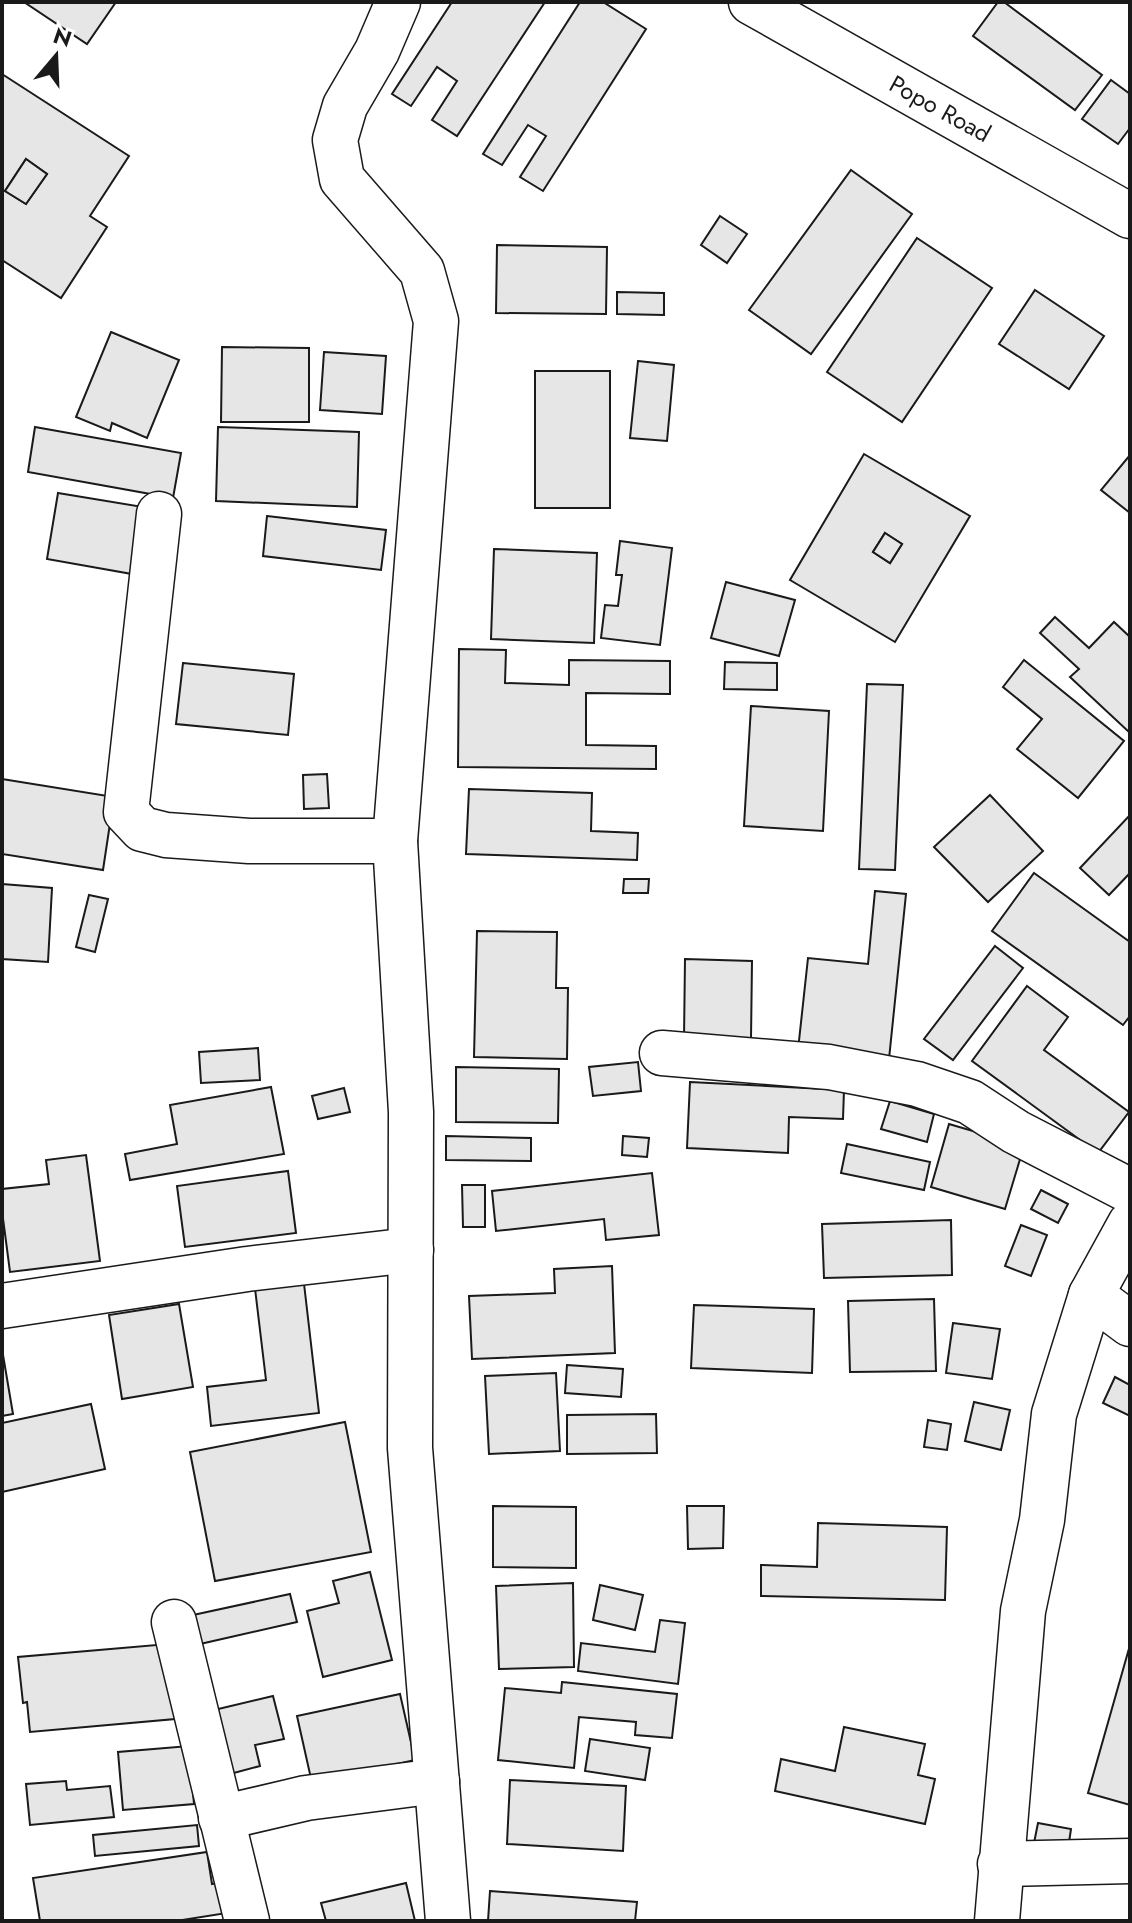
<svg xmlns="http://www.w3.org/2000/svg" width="1132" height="1923" viewBox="0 0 1132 1923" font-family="Jost,sans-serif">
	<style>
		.building { fill: #e6e6e6; stroke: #1a1a1a; stroke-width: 2; fill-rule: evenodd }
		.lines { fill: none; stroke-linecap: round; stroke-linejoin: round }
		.minor-casing { stroke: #1a1a1a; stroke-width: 47 }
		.major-casing { stroke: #1a1a1a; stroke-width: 47 }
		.minor { stroke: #fff; stroke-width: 44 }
		.major { stroke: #fff; stroke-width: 44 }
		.labels { text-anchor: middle; stroke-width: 6; stroke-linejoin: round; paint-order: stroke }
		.street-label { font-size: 24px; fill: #1a1a1a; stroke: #fff }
	</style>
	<rect width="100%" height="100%" fill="#fff"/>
	<g class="building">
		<path d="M 24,2 L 116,2 L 87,44 Z"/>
		<path d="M 452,2 L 545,2 L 457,136 L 432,120 L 457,81 L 437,67 L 411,106 L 392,94 Z"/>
		<path d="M 580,2 L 603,2 L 646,29 L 543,191 L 520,177 L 546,136 L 528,125 L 502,165 L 483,154 Z"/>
		<path d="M 998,2 L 1004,2 L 1102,75 L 1075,110 L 973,36 Z"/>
		<path d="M 2,74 L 129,156 L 90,216 L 107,227 L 61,298 L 2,260 ZM 26,159 L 47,174 L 26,204 L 5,191 Z"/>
		<path d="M 1111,80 L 1130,94 L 1130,128 L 1118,144 L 1082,119 Z"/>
		<path d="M 26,159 L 47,174 L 26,204 L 5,191 Z"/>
		<path d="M 851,170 L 912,214 L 811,354 L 749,310 Z"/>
		<path d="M 720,216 L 747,234 L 727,263 L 701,245 Z"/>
		<path d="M 917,238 L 992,288 L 902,422 L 827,372 Z"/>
		<path d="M 497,245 L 607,247 L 606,314 L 496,313 Z"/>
		<path d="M 1035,290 L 1104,336 L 1069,389 L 999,344 Z"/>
		<path d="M 617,292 L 664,293 L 664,315 L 617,314 Z"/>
		<path d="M 111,332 L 179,360 L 147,438 L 112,423 L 110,431 L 76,417 Z"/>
		<path d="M 222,347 L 309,348 L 309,422 L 221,422 Z"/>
		<path d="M 324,352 L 386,356 L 382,414 L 320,410 Z"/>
		<path d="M 638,361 L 674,365 L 667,441 L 630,438 Z"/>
		<rect x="535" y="371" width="75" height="137"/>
		<path d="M 35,427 L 181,453 L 173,498 L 28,472 Z"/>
		<path d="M 218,427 L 359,432 L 357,507 L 216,501 Z"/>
		<path d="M 864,454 L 970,516 L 895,642 L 790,580 ZM 885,533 L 902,544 L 890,563 L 873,552 Z"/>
		<path d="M 1130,455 L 1130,513 L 1101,490 Z"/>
		<path d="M 58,493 L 143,507 L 132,574 L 47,559 Z"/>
		<path d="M 267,516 L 386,530 L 381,570 L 263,556 Z"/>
		<path d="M 885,533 L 902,544 L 890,563 L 873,552 Z"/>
		<path d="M 620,541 L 672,548 L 660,645 L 601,638 L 605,605 L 618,606 L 622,575 L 616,575 Z"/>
		<path d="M 494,549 L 597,553 L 594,643 L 491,639 Z"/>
		<path d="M 726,582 L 795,600 L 779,656 L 711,638 Z"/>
		<path d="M 1055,617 L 1089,648 L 1114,622 L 1130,637 L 1130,733 L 1070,677 L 1079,669 L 1040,633 Z"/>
		<path d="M 459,649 L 506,650 L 505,683 L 569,685 L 569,660 L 670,661 L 670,694 L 586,693 L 586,745 L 656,746 L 656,769 L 458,767 Z"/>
		<path d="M 1024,660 L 1124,741 L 1078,798 L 1017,749 L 1042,719 L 1003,687 Z"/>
		<path d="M 725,662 L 777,663 L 777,690 L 724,689 Z"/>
		<path d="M 183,663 L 294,674 L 288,735 L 176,724 Z"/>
		<path d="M 867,684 L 903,685 L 895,870 L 859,869 Z"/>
		<path d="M 751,706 L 829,711 L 823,831 L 744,826 Z"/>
		<path d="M 327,774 L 329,808 L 304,809 L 303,775 Z"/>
		<path d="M 2,779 L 114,797 L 103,870 L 2,854 Z"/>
		<path d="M 469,789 L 592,793 L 591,831 L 638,833 L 637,860 L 466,854 Z"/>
		<path d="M 990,795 L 1043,851 L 988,902 L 934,847 Z"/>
		<path d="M 1130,815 L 1130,873 L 1109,895 L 1080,868 Z"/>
		<path d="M 1034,873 L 1130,942 L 1130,1016 L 1123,1025 L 992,931 Z"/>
		<path d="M 624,879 L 649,879 L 648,893 L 623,893 Z"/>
		<path d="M 2,884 L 52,888 L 48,962 L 2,959 Z"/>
		<path d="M 875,891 L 906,894 L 889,1059 L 798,1050 L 808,958 L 868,964 Z"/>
		<path d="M 89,895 L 108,899 L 95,952 L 76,947 Z"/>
		<path d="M 477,931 L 557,932 L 556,988 L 568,988 L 567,1059 L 474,1057 Z"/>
		<path d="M 995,946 L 1023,968 L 953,1060 L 924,1039 Z"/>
		<path d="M 685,959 L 752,961 L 751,1039 L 684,1038 Z"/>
		<path d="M 1027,986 L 1068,1017 L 1044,1050 L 1129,1112 L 1098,1153 L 972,1061 Z"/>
		<path d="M 258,1048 L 260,1080 L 201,1083 L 199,1052 Z"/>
		<path d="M 638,1062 L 641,1091 L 593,1096 L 589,1067 Z"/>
		<path d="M 456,1067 L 559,1069 L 558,1123 L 456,1122 Z"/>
		<path d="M 690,1082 L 844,1090 L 843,1119 L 789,1117 L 788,1153 L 687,1148 Z"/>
		<path d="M 271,1087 L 284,1154 L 130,1180 L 125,1154 L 177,1144 L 170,1105 Z"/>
		<path d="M 344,1088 L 350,1112 L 318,1119 L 312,1096 Z"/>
		<path d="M 890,1101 L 934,1114 L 927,1142 L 881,1129 Z"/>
		<path d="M 949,1124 L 1024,1146 L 1005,1209 L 931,1187 Z"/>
		<path d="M 446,1136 L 531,1138 L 531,1161 L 446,1160 Z"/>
		<path d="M 623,1136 L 649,1138 L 647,1157 L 622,1155 Z"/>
		<path d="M 847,1144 L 930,1162 L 924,1190 L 841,1173 Z"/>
		<path d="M 86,1155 L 100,1261 L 10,1272 L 2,1211 L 2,1189 L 49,1184 L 46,1160 Z"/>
		<path d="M 288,1171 L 296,1233 L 185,1247 L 177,1186 Z"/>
		<path d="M 652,1173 L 659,1235 L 606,1240 L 604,1219 L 496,1231 L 492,1191 Z"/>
		<path d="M 462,1185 L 485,1185 L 485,1227 L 463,1227 Z"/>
		<path d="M 1041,1190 L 1068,1204 L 1058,1223 L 1031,1209 Z"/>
		<path d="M 951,1220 L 952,1275 L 824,1278 L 822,1224 Z"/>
		<path d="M 1021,1225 L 1047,1235 L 1031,1276 L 1005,1266 Z"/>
		<path d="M 612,1266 L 615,1353 L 472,1359 L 469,1296 L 555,1293 L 554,1269 Z"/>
		<path d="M 303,1275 L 319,1413 L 211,1426 L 207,1387 L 266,1380 L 254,1280 Z"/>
		<path d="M 934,1299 L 936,1371 L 850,1372 L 848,1301 Z"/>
		<path d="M 179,1304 L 193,1387 L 122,1399 L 109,1315 Z"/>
		<path d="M 694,1305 L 814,1309 L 812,1373 L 691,1368 Z"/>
		<path d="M 953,1323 L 1000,1329 L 992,1379 L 946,1373 Z"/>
		<path d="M 2,1349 L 13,1414 L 2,1416 Z"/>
		<path d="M 567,1365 L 623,1369 L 621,1397 L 565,1393 Z"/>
		<path d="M 556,1373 L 560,1451 L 489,1454 L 485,1376 Z"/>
		<path d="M 1115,1377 L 1130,1385 L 1130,1416 L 1103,1403 Z"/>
		<path d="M 974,1402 L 1010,1410 L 1001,1450 L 965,1441 Z"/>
		<path d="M 91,1404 L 105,1469 L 2,1492 L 2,1423 Z"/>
		<path d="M 656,1414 L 657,1453 L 567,1454 L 567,1415 Z"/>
		<path d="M 928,1420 L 951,1424 L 947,1450 L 924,1447 Z"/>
		<path d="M 345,1422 L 371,1552 L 215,1581 L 190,1452 Z"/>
		<path d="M 493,1506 L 576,1507 L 576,1568 L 493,1567 Z"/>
		<path d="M 687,1506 L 724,1506 L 723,1548 L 688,1549 Z"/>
		<path d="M 818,1523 L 947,1527 L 945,1600 L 761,1596 L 761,1565 L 817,1567 Z"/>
		<path d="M 370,1572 L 392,1660 L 323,1677 L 307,1611 L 339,1603 L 333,1581 Z"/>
		<path d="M 573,1583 L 574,1667 L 499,1669 L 496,1586 Z"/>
		<path d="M 600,1585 L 643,1595 L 635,1630 L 593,1620 Z"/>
		<path d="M 290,1594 L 297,1622 L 200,1644 L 193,1615 Z"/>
		<path d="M 660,1620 L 685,1623 L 678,1684 L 578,1671 L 581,1643 L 655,1652 Z"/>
		<path d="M 168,1644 L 175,1719 L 30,1732 L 27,1702 L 23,1703 L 18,1657 Z"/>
		<path d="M 1130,1645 L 1130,1805 L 1088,1793 Z"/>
		<path d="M 562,1682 L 677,1694 L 672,1738 L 635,1735 L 636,1722 L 579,1717 L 574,1768 L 498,1760 L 505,1688 L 561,1693 Z"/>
		<path d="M 400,1694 L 415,1760 L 312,1783 L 297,1716 Z"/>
		<path d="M 273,1696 L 284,1739 L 255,1745 L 260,1766 L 230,1774 L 214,1710 Z"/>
		<path d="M 844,1727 L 925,1744 L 918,1775 L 935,1779 L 925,1824 L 775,1791 L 781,1759 L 835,1771 Z"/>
		<path d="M 590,1739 L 650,1748 L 645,1780 L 585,1771 Z"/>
		<path d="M 189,1746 L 194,1804 L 123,1810 L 118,1752 Z"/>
		<path d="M 510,1780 L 626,1786 L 623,1851 L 507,1844 Z"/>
		<path d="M 66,1781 L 67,1790 L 110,1786 L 114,1817 L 30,1825 L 26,1784 Z"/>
		<path d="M 1038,1823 L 1071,1829 L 1068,1849 L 1034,1843 Z"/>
		<path d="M 197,1825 L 199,1846 L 95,1856 L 93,1835 Z"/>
		<path d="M 207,1852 L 212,1884 L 223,1882 L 227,1913 L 176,1921 L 40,1921 L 33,1878 Z"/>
		<path d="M 406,1883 L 415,1921 L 326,1921 L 321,1903 Z"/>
		<path d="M 490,1891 L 637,1902 L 635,1921 L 488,1921 Z"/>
	</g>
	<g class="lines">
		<g class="minor-casing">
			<g id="minor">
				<path d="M 398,2 L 377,51 L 345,106 L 335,140 L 342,179 L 422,271 L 436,321 L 395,841 L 411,1112 L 410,1448 L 448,1921"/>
				<path d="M 159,514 L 126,812 L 142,829 L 166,835 L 249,841 L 395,841"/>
				<path d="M 662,1053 L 829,1067 L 917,1084 L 970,1102 L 1016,1132 L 1130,1191"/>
				<path d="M 1091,1295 L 1130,1324"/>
				<path d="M 2,1306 L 247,1269 L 411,1250"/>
				<path d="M 174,1622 L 247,1921"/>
				<path d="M 221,1818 L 306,1798 L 437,1781"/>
				<path d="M 1000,1864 L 1130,1861"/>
				<path d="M 997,1921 L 1023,1611 L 1042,1520 L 1054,1414 L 1091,1295 L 1130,1224"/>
			</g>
		</g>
		<g class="major-casing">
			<path id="major" d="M 751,2 L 1130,216"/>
		</g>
		<use href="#minor" class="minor"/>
		<use href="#major" class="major"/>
	</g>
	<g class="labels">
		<g class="street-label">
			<text transform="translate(940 109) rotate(29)" y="8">Popo Road</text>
		</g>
	</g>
	<rect width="1132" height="1923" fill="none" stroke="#1a1a1a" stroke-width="8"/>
	<g transform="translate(56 56) rotate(19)" stroke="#ffffff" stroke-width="6" paint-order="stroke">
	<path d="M0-6L14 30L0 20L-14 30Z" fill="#1a1a1a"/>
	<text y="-12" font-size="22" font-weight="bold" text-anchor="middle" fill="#1a1a1a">N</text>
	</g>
</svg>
